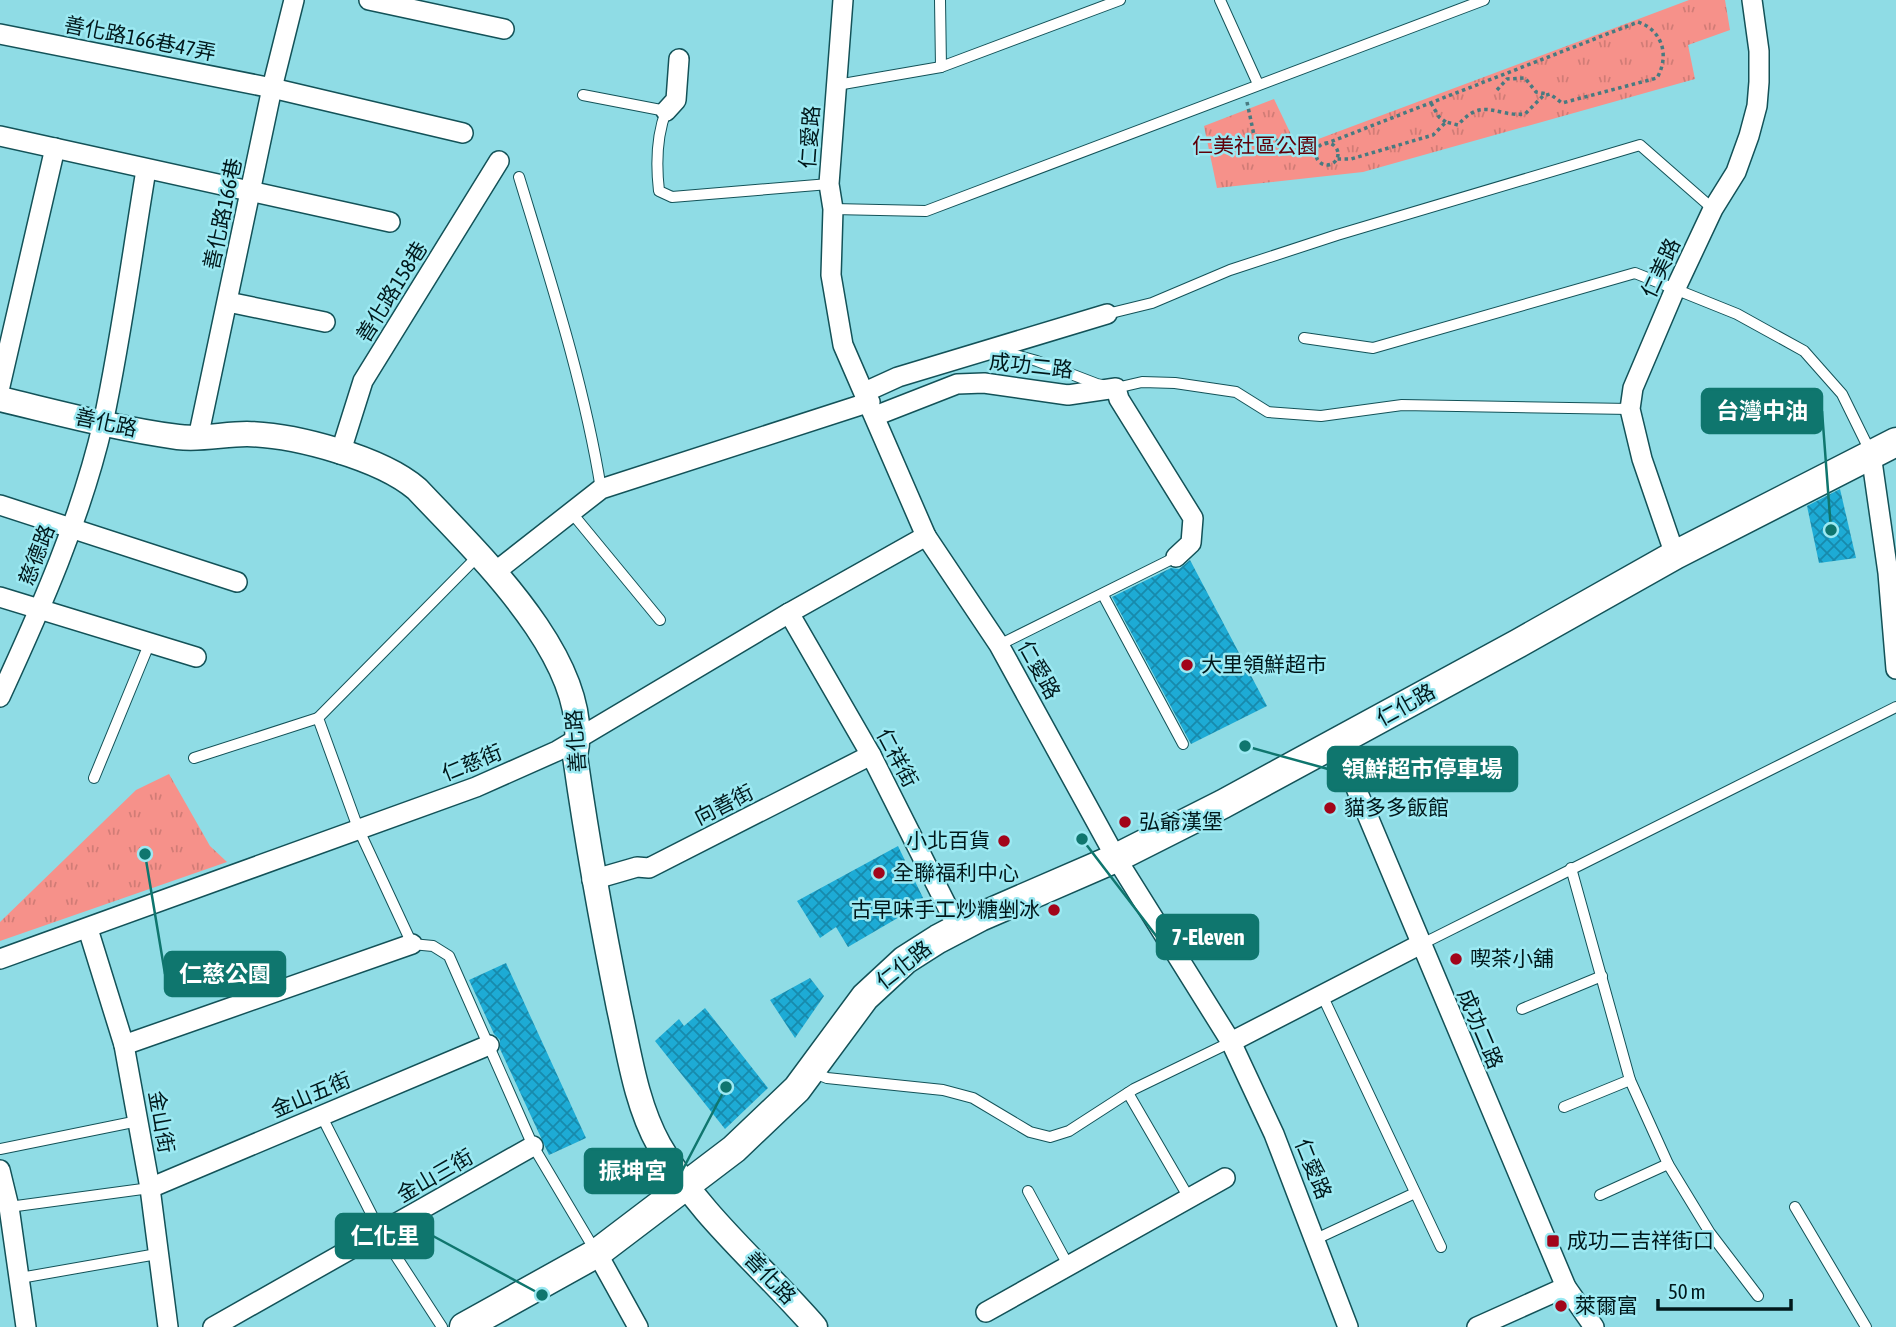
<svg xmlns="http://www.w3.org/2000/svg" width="1896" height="1327" viewBox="0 0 1896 1327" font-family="'Asap Condensed','Noto Sans TC',sans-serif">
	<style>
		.park { fill: url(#park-tufts) }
		.building { fill: url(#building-cross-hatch) }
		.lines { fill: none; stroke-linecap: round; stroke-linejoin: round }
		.service-casing { stroke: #135258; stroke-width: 12 }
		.minor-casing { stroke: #135258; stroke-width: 22 }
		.tertiary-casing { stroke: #135258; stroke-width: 27 }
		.secondary-casing { stroke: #135258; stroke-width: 31 }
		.path { stroke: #487a80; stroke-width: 3.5; stroke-dasharray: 3.5 3.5; stroke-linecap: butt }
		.service { stroke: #fff; stroke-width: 10 }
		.minor { stroke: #fff; stroke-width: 19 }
		.tertiary { stroke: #fff; stroke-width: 24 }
		.secondary { stroke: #fff; stroke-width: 28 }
		.poi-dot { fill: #a2051a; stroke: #9ce9f2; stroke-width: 2.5 }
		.labels { text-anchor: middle; stroke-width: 5; stroke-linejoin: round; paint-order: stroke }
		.street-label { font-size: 21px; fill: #01181b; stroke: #9ce9f2 }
		.park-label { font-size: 21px; fill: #5e0009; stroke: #9ce9f2 }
		.poi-label { font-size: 21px; fill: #01181b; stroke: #9ce9f2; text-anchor: start }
		.leader { fill: none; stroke: #0f766e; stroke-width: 2.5 }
		.callout-dot { fill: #0f766e; stroke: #9ce9f2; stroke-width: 2.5 }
		.callout { fill: #0f766e; stroke: #0f766e; stroke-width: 2.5 }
		.callout-label { font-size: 23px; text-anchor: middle; font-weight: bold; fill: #fff }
	</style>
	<defs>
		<pattern id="park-tufts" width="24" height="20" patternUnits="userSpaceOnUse" patternTransform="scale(1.75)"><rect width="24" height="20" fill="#f6918a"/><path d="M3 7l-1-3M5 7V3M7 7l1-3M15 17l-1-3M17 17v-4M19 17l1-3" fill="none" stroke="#d17c76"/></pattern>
		<pattern id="building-cross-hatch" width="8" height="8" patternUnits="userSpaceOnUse" patternTransform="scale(1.75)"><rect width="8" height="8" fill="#1dabd5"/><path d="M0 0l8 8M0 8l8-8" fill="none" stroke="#178aac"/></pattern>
	</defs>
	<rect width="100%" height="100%" fill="#8fdce5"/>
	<g class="park">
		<path d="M 1689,0 L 1725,0 L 1730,30 L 1688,45 L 1695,79 L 1363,172 L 1217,188 L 1204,126 L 1274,99 L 1297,147 Z"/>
		<path d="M 169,774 L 210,846 L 227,862 L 0,941 L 0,922 L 136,790 Z"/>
	</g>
	<g class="building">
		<path d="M 1840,489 L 1856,558 L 1819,563 L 1807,506 Z"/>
		<path d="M 1190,560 L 1267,706 L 1191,744 L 1112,597 L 1171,568 L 1179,569 Z"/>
		<path d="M 898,846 L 925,902 L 848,947 L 836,927 L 820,938 L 797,901 Z"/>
		<path d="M 506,963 L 586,1138 L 549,1155 L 500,1049 L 500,1040 L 494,1034 L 469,980 Z"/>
		<path d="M 810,978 L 824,996 L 795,1038 L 770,1000 Z"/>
		<path d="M 705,1008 L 768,1088 L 725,1129 L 655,1041 L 679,1019 L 684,1026 Z"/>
	</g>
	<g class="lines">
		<g class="service-casing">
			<g id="service">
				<path d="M 940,0 L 941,67"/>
				<path d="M 1220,0 L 1258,84"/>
				<path d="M 837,85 L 941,67 L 1120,0"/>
				<path d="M 583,95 L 666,111 C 657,135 656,165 659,191 L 672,197 L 829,184"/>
				<path d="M 519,177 C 550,279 584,383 601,489"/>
				<path d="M 833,209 L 926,211 L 1484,0"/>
				<path d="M 1107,314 L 1152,303 L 1230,270 L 1337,235 L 1640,145 L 1713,209"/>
				<path d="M 1304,338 L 1373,348 L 1635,273 L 1737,314 L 1804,351 L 1842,394 L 1871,453"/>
				<path d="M 997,350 L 1037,361 L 1097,384 L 1116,388 L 1142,382 L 1175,383 L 1236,392 L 1268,412 L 1321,416 L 1402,405 L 1630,409"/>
				<path d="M 571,512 L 660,620"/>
				<path d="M 479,555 L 318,718 L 358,828 L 412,944 L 433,946 L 449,956 L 533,1146 L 596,1252"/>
				<path d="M 1103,595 L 1183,744"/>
				<path d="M 999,645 L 1176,557"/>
				<path d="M 194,758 L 318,718"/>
				<path d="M 94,778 L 150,642"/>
				<path d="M 1571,868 L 1630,1080 L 1668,1164 L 1710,1233 L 1758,1296"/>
				<path d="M 1420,945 L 1896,707"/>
				<path d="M 1322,995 L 1441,1247"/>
				<path d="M 1522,1009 L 1602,976"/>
				<path d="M 812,1072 L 827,1078 L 943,1090 L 973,1098 L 1030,1132 L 1050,1137 L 1069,1131 L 1134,1089 L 1231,1042"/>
				<path d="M 1128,1093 L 1189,1198"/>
				<path d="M 1564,1107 L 1630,1080"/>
				<path d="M 321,1115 L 381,1233 L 442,1327"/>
				<path d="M 0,1149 L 138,1121"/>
				<path d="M 1028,1191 L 1068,1265"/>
				<path d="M 1600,1195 L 1668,1164"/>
				<path d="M 9,1207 L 150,1188"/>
				<path d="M 1795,1207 L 1866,1327"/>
				<path d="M 1316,1239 L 1415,1193"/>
				<path d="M 20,1278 L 157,1254"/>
			</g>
		</g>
		<g class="minor-casing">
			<g id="minor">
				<path d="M 369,0 L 504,29"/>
				<path d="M 843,0 L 829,184 L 833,209 L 831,275 L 843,345 L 926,536 L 999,645 L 1116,858 L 1231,1042 L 1274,1134 L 1348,1327"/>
				<path d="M 0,34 L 272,88 L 463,133"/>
				<path d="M 666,111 L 676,100 L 679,59"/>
				<path d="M 0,136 L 390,222"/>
				<path d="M 228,302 L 325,322"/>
				<path d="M 0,386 L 55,148"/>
				<path d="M 865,392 L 898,377 L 1107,314"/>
				<path d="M 875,416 L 957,384 L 984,383 L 1068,395 L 1116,388 L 1119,399 L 1193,518 L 1191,543 L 1176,557"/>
				<path d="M 198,438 L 272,88 L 294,0"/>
				<path d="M 340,454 L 363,381 L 499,161"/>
				<path d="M 1871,454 L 1888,573 L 1896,669"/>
				<path d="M 0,505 L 237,582"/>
				<path d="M 1675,555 L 1642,459 L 1630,409 L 1633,388 L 1673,294 L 1713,209 L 1736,172 L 1749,136 L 1757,106 L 1759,82 L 1759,51 L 1752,0"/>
				<path d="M 495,572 L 601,489 L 870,402"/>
				<path d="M 0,597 L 196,657"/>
				<path d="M 789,613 L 871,755 L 958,928"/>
				<path d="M 0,697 C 41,608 81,518 103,423 C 121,340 132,254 146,170"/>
				<path d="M 1337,743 L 1566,1287 L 1594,1327"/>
				<path d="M 592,880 L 637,867 L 649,868 L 871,755"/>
				<path d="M 88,929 L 124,1045 L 150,1188 L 168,1327"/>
				<path d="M 0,959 L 476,787 L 557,751 L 789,613 L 926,536"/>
				<path d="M 1231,1042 L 1419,945"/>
				<path d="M 124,1045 L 412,944"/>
				<path d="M 0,1170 L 9,1207 L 26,1327"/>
				<path d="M 150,1188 L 489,1045"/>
				<path d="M 597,1253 L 638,1327"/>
				<path d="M 986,1312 L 1225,1178"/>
				<path d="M 213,1327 L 533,1146"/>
				<path d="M 1477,1327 L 1566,1287"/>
			</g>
		</g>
		<g class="tertiary-casing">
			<path id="tertiary" d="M 0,399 C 59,413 118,429 178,437 C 201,440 224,434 247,434 C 295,435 381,458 417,489 C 475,551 596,663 575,756 C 587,841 602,924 619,1008 C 629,1053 636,1104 659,1145 C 699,1215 763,1267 815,1327"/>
		</g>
		<g class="secondary-casing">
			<path id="secondary" d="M 464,1327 L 597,1253 L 734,1149 L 797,1089 L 865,997 L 905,960 L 938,939 L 980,917 L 1116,858 L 1223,804 L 1519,643 L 1675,555 L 1896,442"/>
		</g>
		<g class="path">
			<path d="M 1497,90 L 1507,79 L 1525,78 L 1536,92 L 1547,94"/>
			<path d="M 1247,102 L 1254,135 L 1317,150"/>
			<path d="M 1431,103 L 1439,117 L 1446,122"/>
			<circle cx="1327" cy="154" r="11"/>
			<path d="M 1325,144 L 1638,22 C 1662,30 1670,55 1657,78 L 1562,103 L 1550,94 L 1543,96 L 1525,114 C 1495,117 1483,96 1458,125 L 1446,122 L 1433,135 L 1351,159 L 1337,159"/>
		</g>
		<use href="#service" class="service"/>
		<use href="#minor" class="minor"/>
		<use href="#tertiary" class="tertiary"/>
		<use href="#secondary" class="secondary"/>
	</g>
	<g class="poi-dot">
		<circle cx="1187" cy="665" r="7"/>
		<circle cx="1330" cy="808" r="7"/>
		<circle cx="1125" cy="822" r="7"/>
		<circle cx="1004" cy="841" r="7"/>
		<circle cx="879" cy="873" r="7"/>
		<circle cx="1054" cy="910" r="7"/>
		<circle cx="1456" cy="959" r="7"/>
		<rect x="1546" y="1234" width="14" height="14" rx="3.5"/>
		<circle cx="1561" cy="1306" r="7"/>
	</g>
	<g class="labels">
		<g class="street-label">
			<text transform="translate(140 39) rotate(11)" y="7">善化路166巷47弄</text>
			<text transform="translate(810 137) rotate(-86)" y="7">仁愛路</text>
			<text transform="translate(223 214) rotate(-78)" y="7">善化路166巷</text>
			<text transform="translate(1661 268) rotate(-65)" y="7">仁美路</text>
			<text transform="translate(392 292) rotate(-58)" y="7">善化路158巷</text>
			<text transform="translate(1031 366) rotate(6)" y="7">成功二路</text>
			<text transform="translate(106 423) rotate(12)" y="7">善化路</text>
			<text transform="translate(37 555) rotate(-69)" y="7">慈德路</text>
			<text transform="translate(1039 670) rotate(61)" y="7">仁愛路</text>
			<text transform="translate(1406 705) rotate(-29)" y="7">仁化路</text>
			<text transform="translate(576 741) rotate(-94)" y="7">善化路</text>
			<text transform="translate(897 758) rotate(62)" y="7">仁祥街</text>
			<text transform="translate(472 763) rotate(-22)" y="7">仁慈街</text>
			<text transform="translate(724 805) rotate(-27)" y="7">向善街</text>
			<text transform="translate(904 965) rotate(-38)" y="7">仁化路</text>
			<text transform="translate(1480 1029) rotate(67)" y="7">成功二路</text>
			<text transform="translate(311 1095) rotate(-23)" y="7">金山五街</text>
			<text transform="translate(161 1122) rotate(80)" y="7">金山街</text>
			<text transform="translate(1313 1169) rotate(68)" y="7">仁愛路</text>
			<text transform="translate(435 1176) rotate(-30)" y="7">金山三街</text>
			<text transform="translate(770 1278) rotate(46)" y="7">善化路</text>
		</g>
		<g class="park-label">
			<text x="1255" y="153">仁美社區公園</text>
		</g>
		<g class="poi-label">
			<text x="1201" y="672">大里領鮮超市</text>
			<text x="1344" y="815">貓多多飯館</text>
			<text x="1139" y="829">弘爺漢堡</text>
			<text x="990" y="848" text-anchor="end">小北百貨</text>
			<text x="893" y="880">全聯福利中心</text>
			<text x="1040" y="917" text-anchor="end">古早味手工炒糖剉冰</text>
			<text x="1470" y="966">喫茶小舖</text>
			<text x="1567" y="1248">成功二吉祥街口</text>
			<text x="1575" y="1313">萊爾富</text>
		</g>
	</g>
	<path class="leader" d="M1831 530L1822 411M1245 746L1328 769M1082 839L1157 937M145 854L165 974M726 1087L682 1171M542 1295L433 1236"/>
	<g class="callout-dot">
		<circle cx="1831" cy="530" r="7"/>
		<circle cx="1245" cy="746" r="7"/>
		<circle cx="1082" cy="839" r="7"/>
		<circle cx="145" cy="854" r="7"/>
		<circle cx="726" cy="1087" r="7"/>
		<circle cx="542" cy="1295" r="7"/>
	</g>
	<g class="callout">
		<rect x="1702" y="389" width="120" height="44" rx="7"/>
		<rect x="1328" y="747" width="189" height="44" rx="7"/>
		<rect x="1157" y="915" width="101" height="44" rx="7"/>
		<rect x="165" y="952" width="120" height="44" rx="7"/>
		<rect x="585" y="1149" width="97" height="44" rx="7"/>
		<rect x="336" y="1214" width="97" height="44" rx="7"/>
	</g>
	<g class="callout-label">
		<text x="1762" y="419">台灣中油</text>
		<text x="1422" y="777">領鮮超市停車場</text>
		<text x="1208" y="945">7-Eleven</text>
		<text x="225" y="982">仁慈公園</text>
		<text x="633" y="1179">振坤宮</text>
		<text x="385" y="1244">仁化里</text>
	</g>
	<path d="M1658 1299v10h133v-10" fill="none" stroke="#01181b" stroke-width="3.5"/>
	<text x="1668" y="1299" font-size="21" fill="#01181b" stroke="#9ce9f2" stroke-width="5" paint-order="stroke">50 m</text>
</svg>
